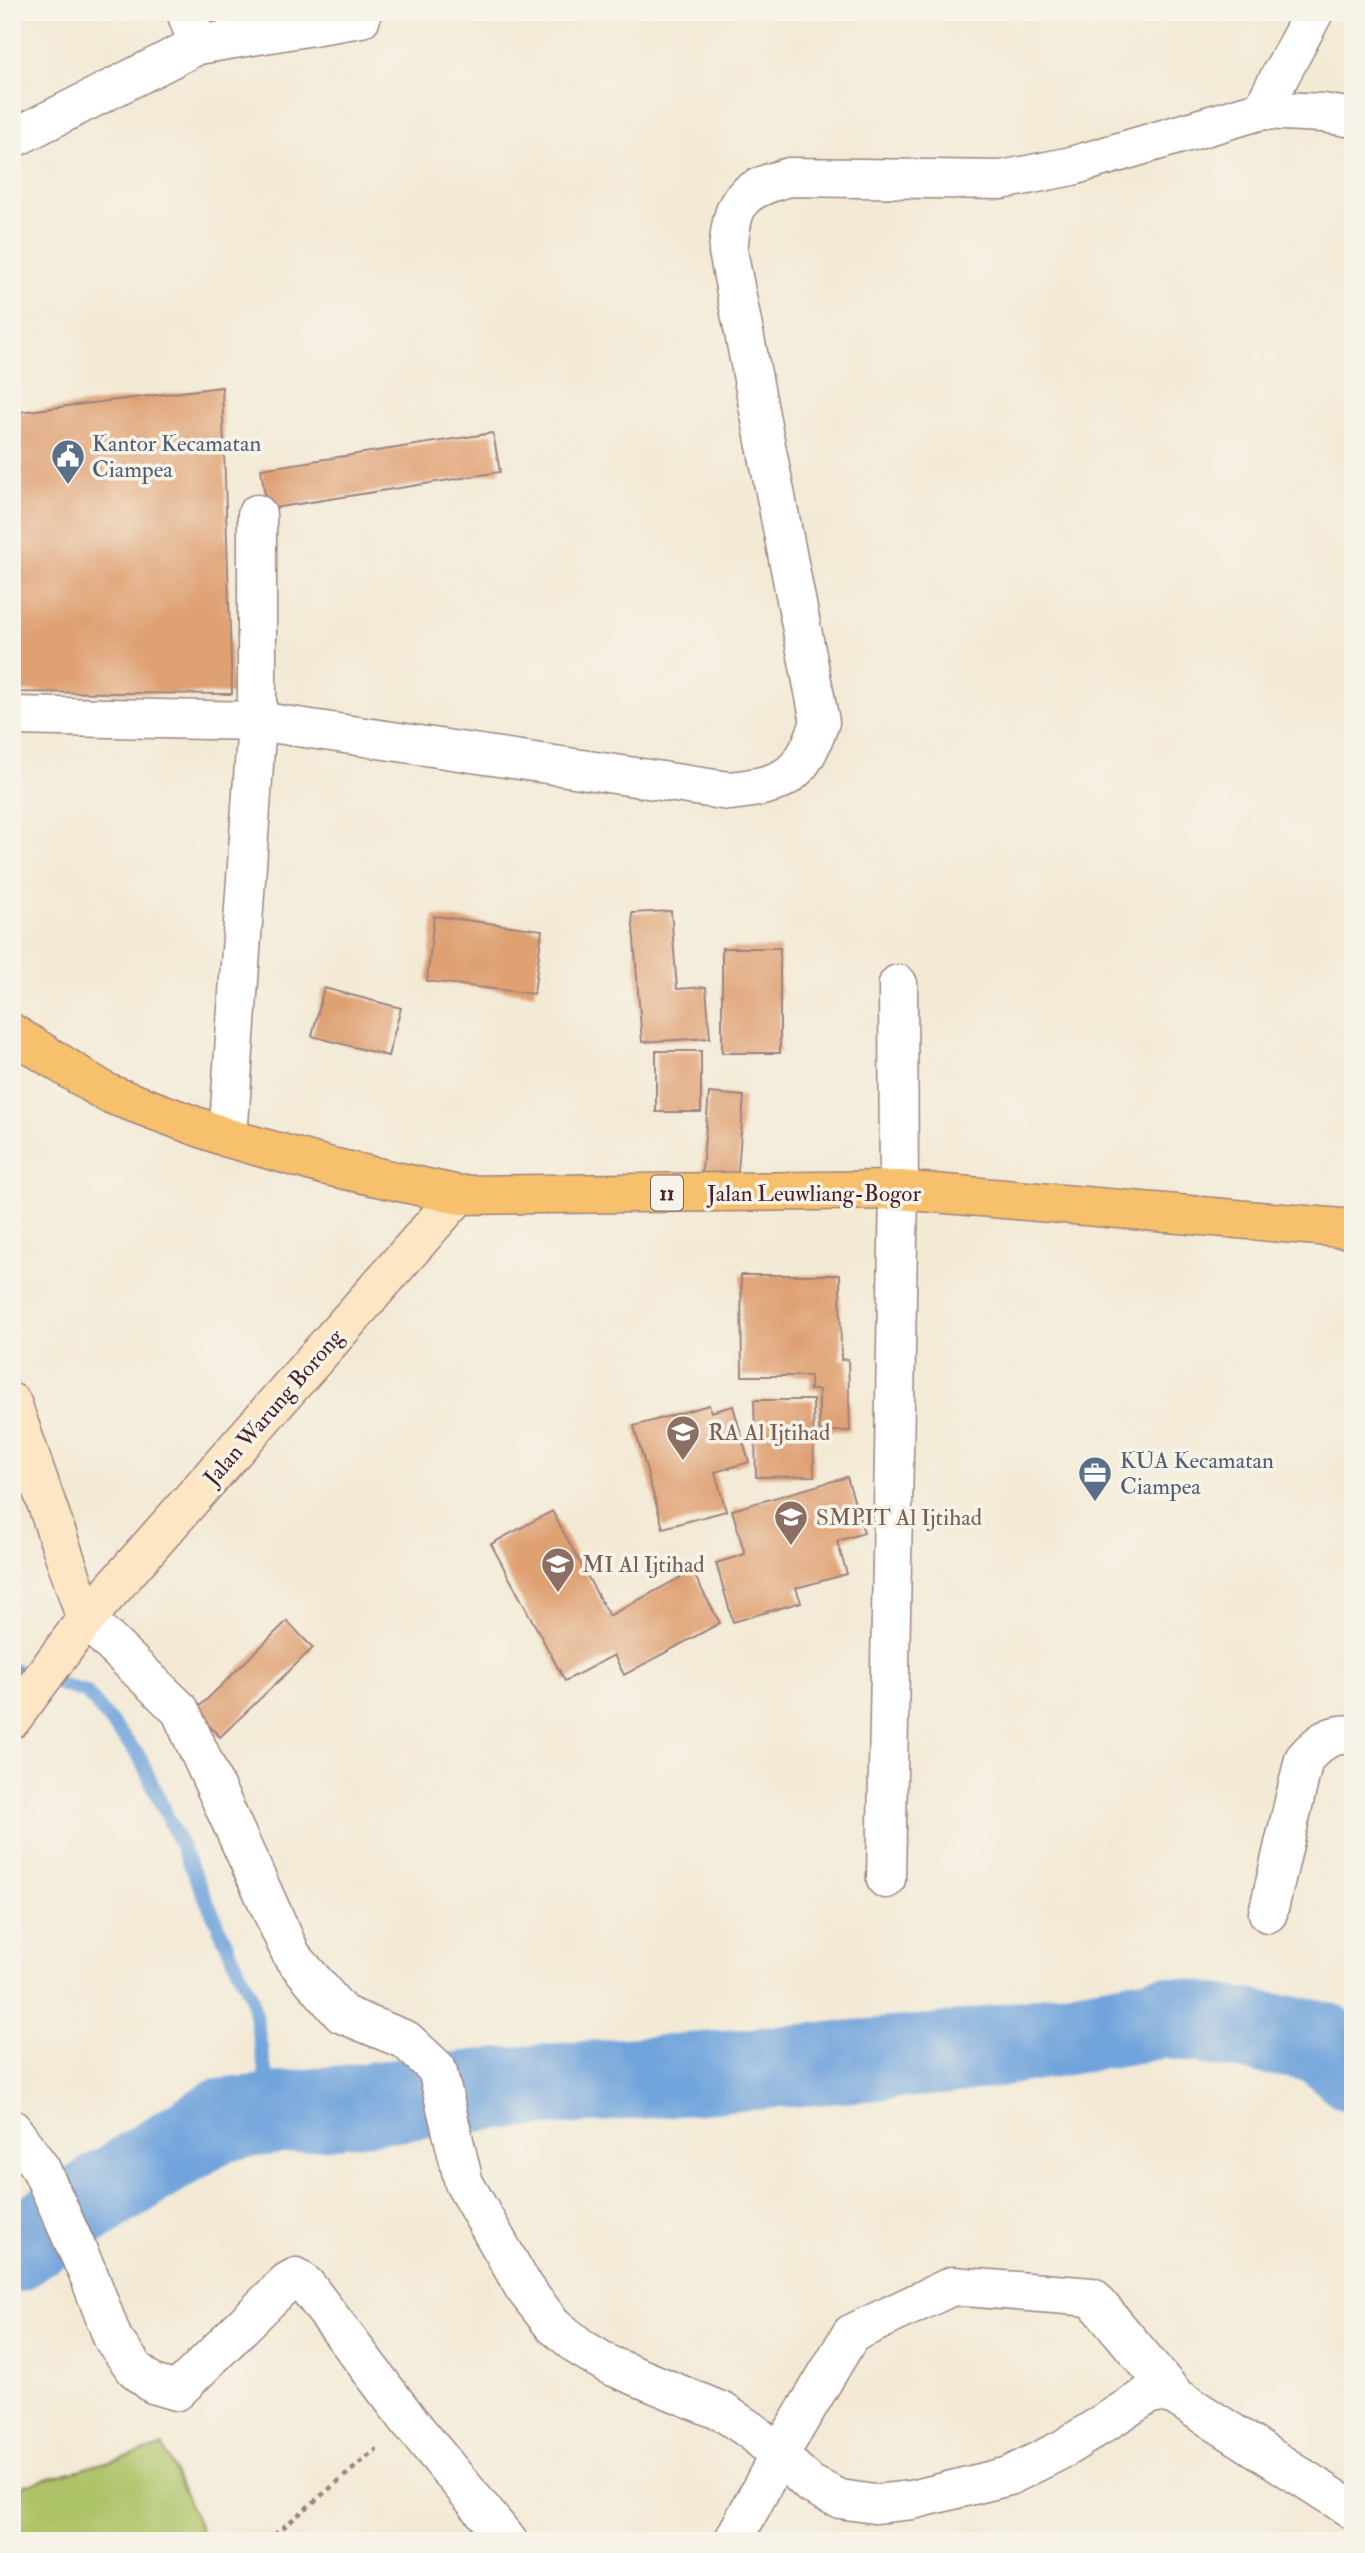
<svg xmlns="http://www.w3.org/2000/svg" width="1365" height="2553" viewBox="0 0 1365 2553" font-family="'IM FELL Double Pica',serif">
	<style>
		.green { fill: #adc368; stroke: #7c714a; stroke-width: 2 }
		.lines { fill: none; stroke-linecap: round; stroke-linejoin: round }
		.stream { stroke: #71a4dc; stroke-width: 14 }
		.river { stroke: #71a4dc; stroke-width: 82 }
		.building { fill: #dfa072 }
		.street-casing { stroke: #9e8480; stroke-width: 41 }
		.secondary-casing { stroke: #9e8480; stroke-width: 41 }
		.highway-casing { stroke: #9e8480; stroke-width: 41 }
		.path { stroke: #9e8480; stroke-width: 4.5; stroke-dasharray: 5 5; stroke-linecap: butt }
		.street { stroke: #fff; stroke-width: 38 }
		.secondary { stroke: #fce6c4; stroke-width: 38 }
		.highway { stroke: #f7c06c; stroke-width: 38 }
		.labels { text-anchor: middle; stroke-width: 7; stroke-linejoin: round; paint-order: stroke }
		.shield { fill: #f7f3e8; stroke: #7e5f64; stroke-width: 2 }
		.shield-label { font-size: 21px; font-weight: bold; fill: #4a1f2b }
		.service-label { font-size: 23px; fill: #4e5e75; stroke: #f7f3e8; text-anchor: start }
		.street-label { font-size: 23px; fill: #4a1f2b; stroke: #f7f3e8 }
		.education-label { font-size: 23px; fill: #785e54; stroke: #f7f3e8; text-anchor: start }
	</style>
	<rect width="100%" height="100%" fill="#f7f3e8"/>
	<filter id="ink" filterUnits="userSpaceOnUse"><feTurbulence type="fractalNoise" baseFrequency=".0143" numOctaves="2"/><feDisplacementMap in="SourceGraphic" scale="14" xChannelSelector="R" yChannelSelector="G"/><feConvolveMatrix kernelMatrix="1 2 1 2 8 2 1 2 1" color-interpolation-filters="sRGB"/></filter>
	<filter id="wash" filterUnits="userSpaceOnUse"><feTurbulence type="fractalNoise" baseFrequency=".00686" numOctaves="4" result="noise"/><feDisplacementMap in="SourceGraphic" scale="28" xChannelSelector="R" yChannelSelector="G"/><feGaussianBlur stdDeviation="1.57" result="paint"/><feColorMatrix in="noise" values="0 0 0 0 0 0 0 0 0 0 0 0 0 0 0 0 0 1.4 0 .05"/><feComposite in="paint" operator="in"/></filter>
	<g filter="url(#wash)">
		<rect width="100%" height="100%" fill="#f3ead5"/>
		<path class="green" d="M 163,2446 L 206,2541 L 12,2541 L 12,2511 L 24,2485 Z"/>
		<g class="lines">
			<path class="stream" d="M 12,1670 L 86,1692 L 139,1756 L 252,1998 L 273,2114"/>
			<path class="river" d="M 12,2252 L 18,2246 L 220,2120 L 485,2090 L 956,2053 L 1164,2017 L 1321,2042 L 1353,2070"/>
		</g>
		<g id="blocks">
			<g class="building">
				<path d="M 222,387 L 232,694 L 12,692 L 12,413 Z"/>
				<path d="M 493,433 L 500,472 L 267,509 L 261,469 Z"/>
				<path d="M 671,911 L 677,989 L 706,987 L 710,1038 L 642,1042 L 632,913 Z"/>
				<path d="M 434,916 L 542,930 L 534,994 L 427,981 Z"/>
				<rect x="722" y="948" width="58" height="105"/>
				<path d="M 324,988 L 401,1008 L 388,1056 L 312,1036 Z"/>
				<rect x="656" y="1051" width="45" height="61"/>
				<path d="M 709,1093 L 744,1096 L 737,1183 L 701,1180 Z"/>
				<path d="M 741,1275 L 840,1275 L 841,1360 L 848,1359 L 850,1431 L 819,1431 L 819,1390 L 810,1390 L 810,1376 L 742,1376 Z"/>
				<path d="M 754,1400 L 813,1400 L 814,1476 L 756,1477 Z"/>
				<path d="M 709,1405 L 711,1412 L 733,1406 L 749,1462 L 715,1472 L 726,1511 L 663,1528 L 634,1426 Z"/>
				<path d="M 847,1477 L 864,1533 L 837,1541 L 847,1574 L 796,1588 L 801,1602 L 733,1622 L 716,1563 L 745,1554 L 732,1510 Z"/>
				<path d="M 552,1511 L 609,1616 L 692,1571 L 720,1623 L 624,1675 L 614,1655 L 565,1681 L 491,1544 Z"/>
				<path d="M 287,1621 L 313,1648 L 220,1737 L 195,1711 Z"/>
			</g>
		</g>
	</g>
	<g filter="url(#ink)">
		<use href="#blocks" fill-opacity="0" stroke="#9e8480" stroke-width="2"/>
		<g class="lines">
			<g class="street-casing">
				<g id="street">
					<path d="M 186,12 L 198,45"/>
					<path d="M 1262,110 L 1314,12"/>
					<path d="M 12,139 L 198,45 L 361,18"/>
					<path d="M 12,716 L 257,721 L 729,791 C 786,785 801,777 820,722 L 728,251 C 733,199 739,191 789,177 L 1002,180 L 1072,166 L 1262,110 L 1323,113 L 1353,118"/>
					<path d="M 228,1138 L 257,721 L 257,514"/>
					<path d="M 86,1619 L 180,1710 L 292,1956 L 342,2014 L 406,2040 L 437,2069 L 464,2183 L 524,2288 L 553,2325 L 581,2348 L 609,2365 L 723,2412 L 753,2432 L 810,2484 L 840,2499 L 874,2504 L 912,2500 L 1009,2476 L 1063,2449 L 1148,2395 L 1160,2392 L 1175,2396 L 1353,2510"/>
					<path d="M 886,1879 L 899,1190 L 898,984"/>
					<path d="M 1268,1913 L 1304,1759 C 1318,1743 1331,1732 1353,1735"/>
					<path d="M 12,2129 L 41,2169 L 90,2278 L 113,2339 L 135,2369 L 153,2384 L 177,2391 L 287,2282 L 296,2277 L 306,2285 L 410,2422 L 508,2541"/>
					<path d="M 733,2541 L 779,2455 L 851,2334 L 952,2286 L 1092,2297 L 1175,2396"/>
				</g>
			</g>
			<g class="secondary-casing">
				<g id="secondary">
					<path d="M 12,1403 L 86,1619"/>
					<path d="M 12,1719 L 86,1619 L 459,1195"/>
				</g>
			</g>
			<g class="highway-casing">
				<path id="highway" d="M 12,1033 L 107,1093 L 228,1138 L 327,1166 L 459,1195 L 899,1190 L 1353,1229"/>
			</g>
			<path class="path" d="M 267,2541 L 377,2449"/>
			<use href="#street" class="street"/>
			<use href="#secondary" class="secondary"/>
			<use href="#highway" class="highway"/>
		</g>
	</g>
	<defs>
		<g id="civic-pin" transform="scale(1.75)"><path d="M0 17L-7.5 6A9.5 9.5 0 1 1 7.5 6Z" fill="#5c6f8a" stroke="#f7f3e8"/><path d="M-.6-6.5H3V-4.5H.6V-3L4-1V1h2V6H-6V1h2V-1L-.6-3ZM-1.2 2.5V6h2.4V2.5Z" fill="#fff"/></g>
		<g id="school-pin" transform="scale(1.75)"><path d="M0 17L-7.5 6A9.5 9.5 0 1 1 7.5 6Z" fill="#8d6e63" stroke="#f7f3e8"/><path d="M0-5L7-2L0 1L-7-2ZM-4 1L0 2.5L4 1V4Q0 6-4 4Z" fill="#fff"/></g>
		<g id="office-pin" transform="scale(1.75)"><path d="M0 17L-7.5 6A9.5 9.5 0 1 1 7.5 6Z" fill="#5c6f8a" stroke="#f7f3e8"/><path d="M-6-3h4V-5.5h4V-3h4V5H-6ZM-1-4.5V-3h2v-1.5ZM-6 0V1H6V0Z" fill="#fff"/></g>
	</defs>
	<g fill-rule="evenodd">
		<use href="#civic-pin" x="68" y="456"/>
		<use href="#school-pin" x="683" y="1432"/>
		<use href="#office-pin" x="1095" y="1473"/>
		<use href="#school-pin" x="791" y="1517"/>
		<use href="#school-pin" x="558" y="1564"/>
	</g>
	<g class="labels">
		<rect class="shield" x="651" y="1175.5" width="32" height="35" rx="5"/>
		<g class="shield-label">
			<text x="667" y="1200">11</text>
		</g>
		<g class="service-label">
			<text x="92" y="451">Kantor Kecamatan<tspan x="92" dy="26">Ciampea</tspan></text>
			<text x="1120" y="1468">KUA Kecamatan<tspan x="1120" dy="26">Ciampea</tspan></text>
		</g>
		<g class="street-label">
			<text x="814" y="1201">Jalan Leuwliang-Bogor</text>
			<text transform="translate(273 1407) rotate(-49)" y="8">Jalan Warung Borong</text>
		</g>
		<g class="education-label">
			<text x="708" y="1440">RA Al Ijtihad</text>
			<text x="816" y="1525">SMPIT Al Ijtihad</text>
			<text x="582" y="1572">MI Al Ijtihad</text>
		</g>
	</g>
	<rect width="1365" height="2553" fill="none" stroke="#f7f3e8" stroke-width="42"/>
</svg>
